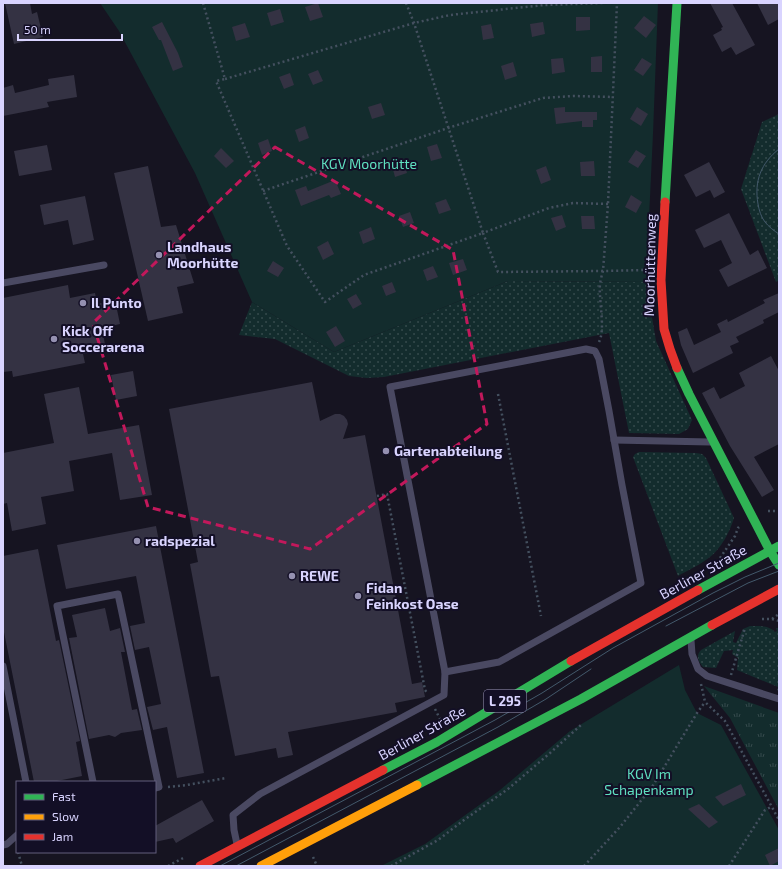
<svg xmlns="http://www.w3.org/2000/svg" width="782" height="869" viewBox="0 0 782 869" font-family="'Exo 2',sans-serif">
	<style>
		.grass { fill: url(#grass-dots) }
		.park { fill: url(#park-tufts) }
		.garden { fill: #132c2d }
		.building { fill: #343243 }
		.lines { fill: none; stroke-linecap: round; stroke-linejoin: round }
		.path { stroke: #44505f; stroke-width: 2.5; stroke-dasharray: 2 3; stroke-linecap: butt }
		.lane { stroke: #4a4962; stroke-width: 7 }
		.fast { stroke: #30b455; stroke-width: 9 }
		.slow { stroke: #ff9f0a; stroke-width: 9 }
		.jam { stroke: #e5322d; stroke-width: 9 }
		.tram { stroke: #43596b; stroke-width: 1 }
		.marked { fill: none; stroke: #c2185b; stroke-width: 3; stroke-dasharray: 8 5; stroke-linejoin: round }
		.poi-dot { fill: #9591b1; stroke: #130f26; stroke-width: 1.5 }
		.labels { text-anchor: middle; stroke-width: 4; stroke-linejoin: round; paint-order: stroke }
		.shield { fill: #130f26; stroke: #9e99be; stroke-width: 1 }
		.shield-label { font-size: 13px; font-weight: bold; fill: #d9d4ff }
		.park-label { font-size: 14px; fill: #5fe0c0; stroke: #130f26 }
		.poi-label { font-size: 14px; font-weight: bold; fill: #d9d4ff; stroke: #130f26; text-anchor: start }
		.street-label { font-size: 14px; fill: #d9d4ff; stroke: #130f26 }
	</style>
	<defs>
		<pattern id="grass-dots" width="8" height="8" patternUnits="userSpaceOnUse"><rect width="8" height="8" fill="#132c2d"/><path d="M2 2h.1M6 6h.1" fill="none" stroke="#354a4c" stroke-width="1.8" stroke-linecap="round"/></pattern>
		<pattern id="park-tufts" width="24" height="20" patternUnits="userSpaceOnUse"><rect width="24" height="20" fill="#132c2d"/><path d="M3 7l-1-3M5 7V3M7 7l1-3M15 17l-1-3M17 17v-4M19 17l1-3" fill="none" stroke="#354a4c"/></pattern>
	</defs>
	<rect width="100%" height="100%" fill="#161421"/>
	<g class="grass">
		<path d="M 779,114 L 779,280 L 776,282 L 741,189 L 762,122 Z"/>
		<path d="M 508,281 L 646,282 L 656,341 L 692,420 L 688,429 L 679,434 L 629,433 L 609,333 L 384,377 L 367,378 L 349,376 L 275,339 L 239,335 L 252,302 L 334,352 Z"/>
		<path d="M 639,452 L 696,453 L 702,454 L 706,458 L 734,518 C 730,531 721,549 710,557 C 700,565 688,570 678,576 L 633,457 L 635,454 Z"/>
		<path d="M 750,626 C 758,626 769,625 775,632 L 777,631 L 776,628 L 779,628 L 779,691 L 777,690 L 778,687 L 737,670 L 738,658 L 732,654 L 733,650 L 724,651 L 716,668 L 703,667 C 699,662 695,656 701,650 L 735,631 L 733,642 L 736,643 L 743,629 Z"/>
	</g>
	<path class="park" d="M 704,686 L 779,713 L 779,810 L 730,718 Z"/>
	<g class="garden">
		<path d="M 100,3 L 658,3 L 653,134 L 646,282 L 508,281 L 334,352 L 252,302 L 195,173 L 119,31 Z"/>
		<path d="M 679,665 L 685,690 L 697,713 L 721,725 L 779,830 L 779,866 L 381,866 L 425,844 L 500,790 L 570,731 Z"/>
	</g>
	<g class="building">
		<path d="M 5,3 L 30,3 L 32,14 L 37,12 L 43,37 L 14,44 Z"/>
		<path d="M 318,3 L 323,17 L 310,21 L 305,7 Z"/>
		<path d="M 710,3 L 732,3 L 755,45 L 736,55 L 731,47 L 722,52 L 713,35 L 722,30 L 721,28 L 723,27 Z"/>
		<path d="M 757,3 L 779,3 L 779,19 L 768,25 Z"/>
		<path d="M 280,9 L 284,22 L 271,26 L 267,13 Z"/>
		<path d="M 644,16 L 656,25 L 646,38 L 634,28 Z"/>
		<path d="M 576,17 L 590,17 L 590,30 L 576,31 Z"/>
		<path d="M 162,22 L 178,53 L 183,67 L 173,71 L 161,40 L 159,40 L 152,27 Z"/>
		<path d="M 543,22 L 545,34 L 532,37 L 530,24 Z"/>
		<path d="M 245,23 L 250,37 L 236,41 L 232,27 Z"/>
		<path d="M 491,24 L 494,38 L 483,40 L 481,26 Z"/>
		<path d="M 602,56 L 602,72 L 591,72 L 591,57 Z"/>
		<path d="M 563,58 L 565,72 L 552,74 L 551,59 Z"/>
		<path d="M 642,58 L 652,64 L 643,76 L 634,70 Z"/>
		<path d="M 513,62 L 517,76 L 505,80 L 501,66 Z"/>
		<path d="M 318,70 L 323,81 L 313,85 L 308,74 Z"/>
		<path d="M 290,73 L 294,85 L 284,89 L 279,77 Z"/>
		<path d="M 74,75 L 77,97 L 47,102 L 49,107 L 3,116 L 3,88 L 13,85 L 15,93 L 49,85 L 48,79 Z"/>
		<path d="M 381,103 L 385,115 L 372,119 L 368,107 Z"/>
		<path d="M 565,107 L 565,112 L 597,112 L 597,120 L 593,120 L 593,127 L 582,127 L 582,121 L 556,124 L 554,108 Z"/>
		<path d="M 637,107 L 648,114 L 641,126 L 630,119 Z"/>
		<path d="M 305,126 L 309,138 L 299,142 L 295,130 Z"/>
		<path d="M 268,139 L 272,151 L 262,155 L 258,143 Z"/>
		<path d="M 437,144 L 442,158 L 431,161 L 427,147 Z"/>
		<path d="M 47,145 L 52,170 L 19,176 L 14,151 Z"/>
		<path d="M 221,148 L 234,161 L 226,168 L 214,156 Z"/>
		<path d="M 636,150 L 646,156 L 638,168 L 628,162 Z"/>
		<path d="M 594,161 L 595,176 L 581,176 L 580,162 Z"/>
		<path d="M 404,162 L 407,173 L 395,177 L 392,166 Z"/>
		<path d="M 709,162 L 725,192 L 714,198 L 710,190 L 696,197 L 684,175 Z"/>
		<path d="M 148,166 L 161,227 L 176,225 L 194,283 L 177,287 L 183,313 L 148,321 L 114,173 Z"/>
		<path d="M 546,166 L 551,180 L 541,184 L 536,170 Z"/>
		<path d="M 335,180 L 341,194 L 331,198 L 329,195 L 301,206 L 295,190 L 306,186 L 308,191 Z"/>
		<path d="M 631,195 L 642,202 L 636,213 L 625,207 Z"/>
		<path d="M 85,196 L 94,240 L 73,245 L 68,220 L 44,225 L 40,205 Z"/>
		<path d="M 446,199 L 451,210 L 439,214 L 435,203 Z"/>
		<path d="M 410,212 L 414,223 L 403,227 L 399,216 Z"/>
		<path d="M 729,213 L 750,255 L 758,250 L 767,268 L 728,287 L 719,270 L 732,263 L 721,240 L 704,248 L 695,230 Z"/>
		<path d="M 562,215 L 566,227 L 556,231 L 551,218 Z"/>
		<path d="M 581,216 L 594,216 L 595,229 L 582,229 Z"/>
		<path d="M 371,227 L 375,239 L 363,244 L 359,232 Z"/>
		<path d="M 328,241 L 334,254 L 323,260 L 317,247 Z"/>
		<path d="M 463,259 L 467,270 L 453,275 L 449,263 Z"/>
		<path d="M 273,261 L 284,268 L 278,277 L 267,271 Z"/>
		<path d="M 433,266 L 438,277 L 427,281 L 423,270 Z"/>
		<path d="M 392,282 L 396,292 L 386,296 L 382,286 Z"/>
		<path d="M 68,285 L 70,298 L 95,293 L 97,304 L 115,300 L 120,324 L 102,328 L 106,350 L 83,354 L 85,363 L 13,377 L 12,371 L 3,372 L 3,298 Z"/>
		<path d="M 779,293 L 779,312 L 763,320 L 764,323 L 736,337 L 739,342 L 730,346 L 733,353 L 693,373 L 681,345 L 678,332 L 687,328 L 694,345 L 721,332 L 717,324 L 727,319 L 728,322 L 765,303 L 763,300 Z"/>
		<path d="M 356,294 L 362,304 L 353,309 L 347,299 Z"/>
		<path d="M 336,326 L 345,341 L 335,347 L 326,332 Z"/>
		<path d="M 771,356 L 779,371 L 779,444 L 754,457 L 774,490 L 762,497 L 730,446 L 702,393 L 714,387 L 720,399 L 745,386 L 739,373 Z"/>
		<path d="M 133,371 L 137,396 L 116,400 L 111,375 Z"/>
		<path d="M 312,382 L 320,421 L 335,414 L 340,414 L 344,416 L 347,420 L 348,424 L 343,439 L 365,435 L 412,684 L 422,682 L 425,697 L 395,703 L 397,712 L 288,732 L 293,755 L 278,758 L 276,748 L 235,756 L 219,676 L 211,677 L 190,564 L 198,562 L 169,409 Z"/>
		<path d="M 79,387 L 88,434 L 139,425 L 152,495 L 120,500 L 112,453 L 69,461 L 74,491 L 41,497 L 46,524 L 12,531 L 7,503 L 3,504 L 3,453 L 54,443 L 44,394 Z"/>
		<path d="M 156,526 L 204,773 L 177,778 L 167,727 L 153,730 L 147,707 L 161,704 L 149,647 L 135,650 L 130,626 L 145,623 L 136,576 L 66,589 L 57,545 Z"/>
		<path d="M 38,549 L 56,641 L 59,640 L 80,741 L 76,742 L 82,776 L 52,782 L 34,782 L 3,627 L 3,556 Z"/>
		<path d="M 105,608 L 110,631 L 120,628 L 125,652 L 121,652 L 132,710 L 137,709 L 142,730 L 121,733 L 115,737 L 109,735 L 89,739 L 69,638 L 77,637 L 72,615 Z"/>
		<path d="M 741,784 L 746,795 L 723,806 L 715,797 Z"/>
		<path d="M 202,800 L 214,821 L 176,843 L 173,838 L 155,842 L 155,826 Z"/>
		<path d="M 699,804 L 718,822 L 709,828 L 688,809 Z"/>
		<path d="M 779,848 L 779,861 L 770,866 L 765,855 Z"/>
	</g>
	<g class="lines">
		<g class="path">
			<path d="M 203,3 L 225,79 L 216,81 L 287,246 L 325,302 L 364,275 L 483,233 L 414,23 L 406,3"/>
			<path d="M 225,79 L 414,23 L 450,15 L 544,5 L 604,3"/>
			<path d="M 263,191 L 448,128 L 543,98 L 573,96 L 613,97"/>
			<path d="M 608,204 L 573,203 L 549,208 L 483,233 L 498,272 L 603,271 L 608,204 L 617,3"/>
			<path d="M 599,342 C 605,330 600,307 600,293 C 599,286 601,278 603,271 L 645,270"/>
			<path d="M 498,394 L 541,616"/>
			<path d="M 377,496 L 387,494 L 425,690 L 428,694"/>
			<path d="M 768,511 L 779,511"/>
			<path d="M 720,558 L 735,536 L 738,528 L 739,527"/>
			<path d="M 762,619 L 772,619 L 779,621"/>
			<path d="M 772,619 L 779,614"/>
			<path d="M 731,675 L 745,628"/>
			<path d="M 701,684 L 705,702 L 725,721 L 779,820"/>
			<path d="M 435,709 L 440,719"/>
			<path d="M 168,787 L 187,785 L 226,778"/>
			<path d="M 18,852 L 22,866"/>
			<path d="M 313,857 L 317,866"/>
			<path d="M 168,866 L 185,857"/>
			<path d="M 391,866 L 438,840 L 464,820 L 508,789 L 550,753 L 581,725"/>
			<path d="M 584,866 L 620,827 L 652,787 L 697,713 L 705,702"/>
			<path d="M 729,866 L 765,810 L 771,807"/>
		</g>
		<g class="lane">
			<path d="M 3,283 L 104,265"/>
			<path d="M 586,349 L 595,351 L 599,359 L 609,411 L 622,485 L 641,583 L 499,662 L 445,672 L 390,387 Z"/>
			<path d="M 614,440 L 710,442"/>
			<path d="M 691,640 L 692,654 L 698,669 L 707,676 L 779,699"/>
			<path d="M 3,666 L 26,782"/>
			<path d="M 93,782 L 57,606 L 118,594 L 159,787 L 155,788"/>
			<path d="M 237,844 L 234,830 L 233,815 L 260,794 L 444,695 L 445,672"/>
			<path d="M 3,845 L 7,844 L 17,835"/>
		</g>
		<g class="fast">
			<path d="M 665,202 L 677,3"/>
			<path d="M 677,368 L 689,394 L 770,551 L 779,565"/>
			<path d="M 698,590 L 779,546"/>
			<path d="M 383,770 L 437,742 L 571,661"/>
			<path d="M 417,785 L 581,699 L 712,625"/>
		</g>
		<path class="slow" d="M 261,866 L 417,785"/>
		<g class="jam">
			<path d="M 665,202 L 661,280 L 664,329 L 670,349 L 677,368"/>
			<path d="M 712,625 L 779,589"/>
			<path d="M 571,661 L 698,590"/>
			<path d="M 200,866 L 383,770"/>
		</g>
		<g class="tram">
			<path d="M 779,149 C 761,163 754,181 758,204 C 759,210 761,217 765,222 C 768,226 774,231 779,234"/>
			<path d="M 666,626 L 748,583 L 779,571"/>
			<path d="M 220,866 L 495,720 L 542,693 L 613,648 L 713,593 L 745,577 L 779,563"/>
			<path d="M 236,866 L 498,727 L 546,699 L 591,669"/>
		</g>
	</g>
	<path class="marked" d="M 275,147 L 453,250 L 487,424 L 310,549 L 148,507 L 93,323 Z"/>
	<g class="poi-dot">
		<circle cx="159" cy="255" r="4"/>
		<circle cx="83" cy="303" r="4"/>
		<circle cx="54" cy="339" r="4"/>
		<circle cx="386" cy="451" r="4"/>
		<circle cx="137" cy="541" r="4"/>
		<circle cx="292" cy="576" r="4"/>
		<circle cx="358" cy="596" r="4"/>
	</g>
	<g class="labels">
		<rect class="shield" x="484" y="690" width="42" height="22" rx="3"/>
		<g class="shield-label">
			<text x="505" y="706">L 295</text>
		</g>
		<g class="park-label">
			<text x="369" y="169">KGV Moorhütte</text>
			<text x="649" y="779">KGV Im<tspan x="649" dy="16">Schapenkamp</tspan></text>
		</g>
		<g class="poi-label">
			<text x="167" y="252">Landhaus<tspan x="167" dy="16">Moorhütte</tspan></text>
			<text x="91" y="308">Il Punto</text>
			<text x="62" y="336">Kick Off<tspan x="62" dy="16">Soccerarena</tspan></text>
			<text x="394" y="456">Gartenabteilung</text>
			<text x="145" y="546">radspezial</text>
			<text x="300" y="581">REWE</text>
			<text x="366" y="593">Fidan<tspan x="366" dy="16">Feinkost Oase</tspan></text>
		</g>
		<g class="street-label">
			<text transform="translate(650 265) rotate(-89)" y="5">Moorhüttenweg</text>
			<text transform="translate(703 572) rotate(-29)" y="5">Berliner Straße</text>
			<text transform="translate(422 733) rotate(-29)" y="5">Berliner Straße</text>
		</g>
	</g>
	<rect width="782" height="869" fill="none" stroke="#d9d4ff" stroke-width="8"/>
	<rect x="16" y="781" width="140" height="72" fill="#130f26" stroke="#625e7d"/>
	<rect x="24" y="794" width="20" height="6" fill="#30b455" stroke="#625e7d"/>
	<text x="52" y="801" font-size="12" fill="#d9d4ff">Fast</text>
	<rect x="24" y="814" width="20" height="6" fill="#ff9f0a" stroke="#625e7d"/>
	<text x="52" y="821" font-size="12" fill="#d9d4ff">Slow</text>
	<rect x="24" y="834" width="20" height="6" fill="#e5322d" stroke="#625e7d"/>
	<text x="52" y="841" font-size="12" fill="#d9d4ff">Jam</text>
	<path d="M18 34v6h104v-6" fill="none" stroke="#d9d4ff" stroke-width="2"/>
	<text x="24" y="34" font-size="12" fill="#d9d4ff" stroke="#130f26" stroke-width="3" paint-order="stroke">50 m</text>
</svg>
